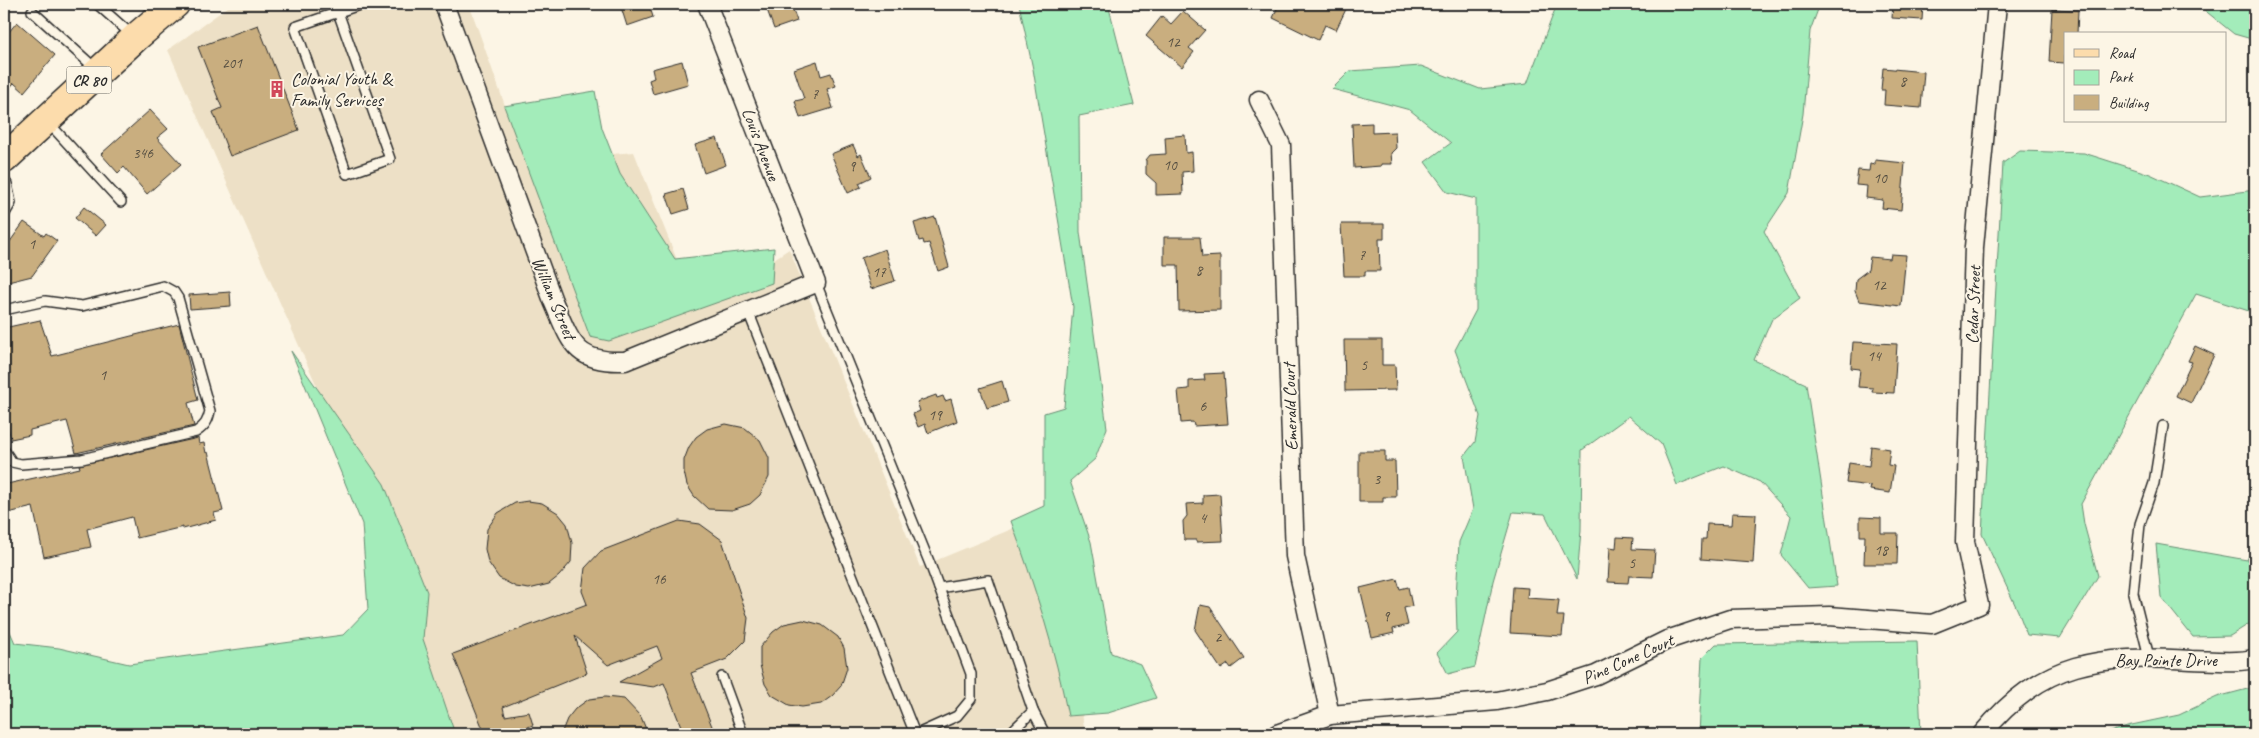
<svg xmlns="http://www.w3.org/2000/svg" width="2259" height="738" viewBox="0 0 2259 738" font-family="Caveat,sans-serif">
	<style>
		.built { fill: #ede0c6 }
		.green { fill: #a3ecba; stroke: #678c72 }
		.building { fill: #c9ae7f; stroke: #2b2b2b }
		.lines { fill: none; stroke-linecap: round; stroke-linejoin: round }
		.lane-casing { stroke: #2b2b2b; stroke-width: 12 }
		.street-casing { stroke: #2b2b2b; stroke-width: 21 }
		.primary-casing { stroke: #2b2b2b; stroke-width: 31 }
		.lane { stroke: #fcf5e5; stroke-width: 9 }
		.street { stroke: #fcf5e5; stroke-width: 18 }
		.primary { stroke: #fcdcac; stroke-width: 28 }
		.labels { text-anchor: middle; stroke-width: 4; stroke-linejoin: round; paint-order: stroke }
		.number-label { font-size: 15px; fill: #524c40 }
		.shield { fill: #fcf5e5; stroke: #6a6863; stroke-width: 1 }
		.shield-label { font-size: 16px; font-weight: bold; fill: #2b2b2b }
		.poi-label { font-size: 18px; fill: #2b2b2b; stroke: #fcf5e5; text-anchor: start }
		.street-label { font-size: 18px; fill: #2b2b2b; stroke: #fcf5e5 }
	</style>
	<rect width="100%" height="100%" fill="#fcf5e5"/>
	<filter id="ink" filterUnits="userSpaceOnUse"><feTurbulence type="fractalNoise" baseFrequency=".02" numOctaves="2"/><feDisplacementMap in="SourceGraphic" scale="10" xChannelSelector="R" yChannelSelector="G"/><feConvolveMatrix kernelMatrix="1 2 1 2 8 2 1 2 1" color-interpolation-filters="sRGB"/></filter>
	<g filter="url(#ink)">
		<path class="built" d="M 232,4 L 469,4 L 525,162 L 634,152 L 697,310 L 789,249 L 920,567 L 1053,512 L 1085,734 L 446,734 L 343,445 L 168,50 Z"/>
		<g class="green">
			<path d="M 1019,4 L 1108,4 L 1134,105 L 1079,116 L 1080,232 L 1107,428 L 1095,459 L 1070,481 L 1091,542 L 1111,653 L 1140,664 L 1156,698 L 1108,713 L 1068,716 C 1055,649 1034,584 1011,521 L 1044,506 L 1044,413 L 1064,407 L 1073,307 L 1033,69 Z"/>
			<path d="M 1557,4 L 1820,4 L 1810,31 L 1803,114 L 1789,193 L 1764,231 L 1800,298 L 1772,319 L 1754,360 L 1806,384 L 1837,586 L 1808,588 L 1781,555 L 1791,516 L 1760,482 L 1724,466 L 1677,485 L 1661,444 L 1629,416 L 1582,450 L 1581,530 L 1577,579 L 1545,514 L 1513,512 L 1493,581 L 1475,667 L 1448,674 L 1437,653 L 1457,632 L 1456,598 L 1459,542 L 1473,509 L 1464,456 L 1475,442 L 1480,416 L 1455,350 L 1476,310 L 1476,199 L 1447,192 L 1425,162 L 1451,143 L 1410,110 L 1332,89 L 1350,71 L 1421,66 L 1480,89 L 1527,84 Z"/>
			<path d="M 2197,4 L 2255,4 L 2255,40 L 2234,34 Z"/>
			<path d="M 595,91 L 602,128 L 620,174 L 675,259 L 774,248 L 772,283 L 609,341 L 590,337 L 504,106 Z"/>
			<path d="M 2020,151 L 2084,153 L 2150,174 L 2200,197 L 2255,190 L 2255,313 L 2196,294 L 2081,504 L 2084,524 L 2098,576 L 2060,638 L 2027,635 L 2018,611 L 1982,534 L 2003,163 Z"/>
			<path d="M 291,351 L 384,484 L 427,592 L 423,639 L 455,734 L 4,734 L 4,618 L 15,643 L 59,648 L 129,664 L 343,635 L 368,609 L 362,524 Z"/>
			<path d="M 2255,542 L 2255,620 L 2230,636 L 2193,637 L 2161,597 L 2156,544 L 2247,560 Z"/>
			<path d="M 1917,641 L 1921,734 L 1698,734 L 1702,658 L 1716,644 Z"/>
			<path d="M 2255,687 L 2255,734 L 2104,734 L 2127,726 L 2179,715 L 2217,697 Z"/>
		</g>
		<g class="building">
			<path d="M 620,4 L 649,4 L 653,17 L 627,26 Z"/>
			<path d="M 765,4 L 791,4 L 797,21 L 774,29 Z"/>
			<path d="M 1279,4 L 1340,4 L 1347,7 L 1336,30 L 1325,25 L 1318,40 L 1273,18 Z"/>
			<path d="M 1893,4 L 1923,4 L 1922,20 L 1892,18 Z"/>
			<path d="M 2052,9 L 2078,10 L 2077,34 L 2065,34 L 2065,63 L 2049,62 Z"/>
			<path d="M 1183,11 L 1205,30 L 1189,48 L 1194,52 L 1182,67 L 1146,36 L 1162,16 L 1171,24 Z"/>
			<path d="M 17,22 L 55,55 L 24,92 L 14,83 L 4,94 L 4,38 Z"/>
			<path d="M 258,25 L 299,130 L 230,156 L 213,112 L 222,108 L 198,47 Z"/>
			<path d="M 682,61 L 688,84 L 653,94 L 649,80 L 654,78 L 652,69 Z"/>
			<path d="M 817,61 L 821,76 L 831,73 L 836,86 L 827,89 L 833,108 L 800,118 L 795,101 L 804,99 L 794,69 Z"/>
			<path d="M 1883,68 L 1924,72 L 1921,108 L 1884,105 L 1885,90 L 1881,90 Z"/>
			<path d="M 150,110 L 168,129 L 157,138 L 181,164 L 147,194 L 124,167 L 118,173 L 101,154 Z"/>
			<path d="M 1372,123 L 1372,133 L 1395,132 L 1396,148 L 1391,153 L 1392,164 L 1381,164 L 1381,166 L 1354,168 L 1352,124 Z"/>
			<path d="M 1185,135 L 1186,153 L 1192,152 L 1193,171 L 1182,172 L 1183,194 L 1156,195 L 1156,183 L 1146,174 L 1146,160 L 1150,155 L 1166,154 L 1165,137 Z"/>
			<path d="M 717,138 L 726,165 L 704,173 L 695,145 Z"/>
			<path d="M 853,145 L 858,156 L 861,154 L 871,177 L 859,183 L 861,187 L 848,193 L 831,154 Z"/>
			<path d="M 1875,160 L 1905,163 L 1901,210 L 1882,208 L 1883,200 L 1866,198 L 1867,186 L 1856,185 L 1858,170 L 1869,171 L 1870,164 L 1875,165 Z"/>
			<path d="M 683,189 L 689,209 L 673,214 L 666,194 Z"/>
			<path d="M 84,207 L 106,225 L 96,236 L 75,218 Z"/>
			<path d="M 935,217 L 949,267 L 938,271 L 929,243 L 924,244 L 923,240 L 919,241 L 914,223 Z"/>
			<path d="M 24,222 L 44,236 L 46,233 L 57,241 L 32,276 L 4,283 L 4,250 Z"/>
			<path d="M 1341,224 L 1384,224 L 1384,239 L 1379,239 L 1380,271 L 1365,271 L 1365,276 L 1344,276 Z"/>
			<path d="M 1164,237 L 1200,237 L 1202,257 L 1220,256 L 1220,310 L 1179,311 L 1178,265 L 1164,265 Z"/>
			<path d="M 885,249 L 895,281 L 871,289 L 861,258 Z"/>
			<path d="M 1891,254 L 1906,255 L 1901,306 L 1859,301 L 1855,291 L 1856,279 L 1868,270 L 1870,257 L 1890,259 Z"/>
			<path d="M 230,292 L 231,306 L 190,309 L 189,295 Z"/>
			<path d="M 40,320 L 52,356 L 179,324 L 198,400 L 188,403 L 194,426 L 76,453 L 67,421 L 30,430 L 30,435 L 11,439 L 4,411 L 4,328 Z"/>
			<path d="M 1344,340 L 1382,340 L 1382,365 L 1395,365 L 1396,390 L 1345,391 Z"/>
			<path d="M 1853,342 L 1897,344 L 1894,393 L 1872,392 L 1873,388 L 1858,387 L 1860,369 L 1851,368 Z"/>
			<path d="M 2195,346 L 2214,355 L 2191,403 L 2176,396 L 2192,362 L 2188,361 Z"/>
			<path d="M 1224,373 L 1228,424 L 1194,426 L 1193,422 L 1181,423 L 1178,390 L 1189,389 L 1189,381 L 1205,380 L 1204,374 Z"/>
			<path d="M 1002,381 L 1008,402 L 987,408 L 980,388 Z"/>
			<path d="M 936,395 L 937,398 L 943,396 L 945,401 L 951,399 L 957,421 L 928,433 L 925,424 L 918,427 L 913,414 L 920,411 L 917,402 Z"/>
			<path d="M 726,424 L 745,428 L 760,440 L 769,458 L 769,477 L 760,495 L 750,504 L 732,510 L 708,509 L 694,496 L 687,485 L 684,472 L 684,460 L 689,447 L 696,437 L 707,429 Z"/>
			<path d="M 198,438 L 199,444 L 204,443 L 206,453 L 208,452 L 223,511 L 214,513 L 216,520 L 183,529 L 183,527 L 137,538 L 132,517 L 87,529 L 91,547 L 44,557 L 33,507 L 8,513 L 4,495 L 4,486 L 7,484 L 80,468 L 79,465 Z"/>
			<path d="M 1871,446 L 1890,449 L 1888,465 L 1894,466 L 1890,493 L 1870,490 L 1871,486 L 1846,483 L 1849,463 L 1869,466 Z"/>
			<path d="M 1359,451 L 1385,451 L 1385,461 L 1395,461 L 1396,497 L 1383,497 L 1383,502 L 1359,502 Z"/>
			<path d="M 1220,494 L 1223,541 L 1196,542 L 1196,540 L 1184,540 L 1183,521 L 1187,516 L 1186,504 L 1203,503 L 1203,495 Z"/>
			<path d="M 528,501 L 542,503 L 558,513 L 567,524 L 572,543 L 571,562 L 559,576 L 549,584 L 529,589 L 516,587 L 499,578 L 488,562 L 485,549 L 487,529 L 498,513 L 515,503 Z"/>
			<path d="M 1732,513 L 1756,514 L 1753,563 L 1701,559 L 1702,539 L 1706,539 L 1707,524 L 1731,525 Z"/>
			<path d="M 1860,517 L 1881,518 L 1881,533 L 1898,533 L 1897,564 L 1864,564 L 1865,536 L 1860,536 Z"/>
			<path d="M 679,521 L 700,524 L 722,540 L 748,618 L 745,641 L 727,659 L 691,673 L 715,734 L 684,734 L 664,683 L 654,687 L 619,682 L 662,658 L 657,646 L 608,665 L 575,636 L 587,673 L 503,707 L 505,716 L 529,712 L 533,725 L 518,731 L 519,734 L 485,734 L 453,654 L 587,604 L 582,591 L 585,568 L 601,551 Z"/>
			<path d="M 1617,537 L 1633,538 L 1632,549 L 1655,550 L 1653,577 L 1629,576 L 1628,583 L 1608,582 L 1610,547 L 1616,548 Z"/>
			<path d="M 1397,579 L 1400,589 L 1408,587 L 1412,606 L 1404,608 L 1408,625 L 1393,629 L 1394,633 L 1372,638 L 1360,588 Z"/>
			<path d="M 1513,587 L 1528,588 L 1527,598 L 1559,600 L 1557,616 L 1564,616 L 1562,636 L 1510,633 Z"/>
			<path d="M 1200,605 L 1210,607 L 1244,658 L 1231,668 L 1228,664 L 1221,669 L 1195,630 Z"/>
			<path d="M 803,620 L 822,625 L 838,637 L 844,648 L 847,668 L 841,686 L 832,696 L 821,704 L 802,707 L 789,705 L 772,695 L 765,684 L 760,665 L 760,647 L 773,632 L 784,624 Z"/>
			<path d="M 605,697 L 624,699 L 641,717 L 648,734 L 561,734 L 567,719 L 575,709 L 589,699 Z"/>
		</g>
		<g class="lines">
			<g class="lane-casing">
				<g id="lane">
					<path d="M 97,4 L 133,36"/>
					<path d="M 32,11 L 96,69"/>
					<path d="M 338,12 L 390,159 L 347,174 L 295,27 L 362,4"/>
					<path d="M 48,122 L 121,202"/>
					<path d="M 4,180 L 7,184 L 11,203 L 4,215"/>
					<path d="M 816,283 L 930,564 L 971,674 L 971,699 L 957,716 L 917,734"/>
					<path d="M 4,310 L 45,301 L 82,306 L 163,286 L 174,292 L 178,298 L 210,411 C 208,421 205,426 196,432 L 82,459 L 21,464 L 12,462 L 4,450"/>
					<path d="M 748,311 L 915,734"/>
					<path d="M 939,588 L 988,580 L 1033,711 L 1045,734"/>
					<path d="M 2149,657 L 2133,593 L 2140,524 L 2154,483 L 2163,426"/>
					<path d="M 722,677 L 743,734"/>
					<path d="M 1009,734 L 1033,711"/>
				</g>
			</g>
			<g class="street-casing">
				<g id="street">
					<path d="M 444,4 L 553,301 C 571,342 574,363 625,361 L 816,283 L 707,4"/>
					<path d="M 1259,100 L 1281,145 L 1295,556 L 1330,715"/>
					<path d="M 1277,734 L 1330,715 L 1497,701 L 1547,691 L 1596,675 L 1667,640 L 1730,619 L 1829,616 L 1932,624 L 1979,605 L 1965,542 L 1974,247 L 1997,4"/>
					<path d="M 1982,734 C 2044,659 2099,655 2191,660 C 2206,660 2242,664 2255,658"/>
				</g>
			</g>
			<g class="primary-casing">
				<path id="primary" d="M 4,159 L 135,38 L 175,4"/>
			</g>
			<use href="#lane" class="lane"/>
			<use href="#street" class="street"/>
			<use href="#primary" class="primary"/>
		</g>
	</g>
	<defs>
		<g id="building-bare" transform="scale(1.35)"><path d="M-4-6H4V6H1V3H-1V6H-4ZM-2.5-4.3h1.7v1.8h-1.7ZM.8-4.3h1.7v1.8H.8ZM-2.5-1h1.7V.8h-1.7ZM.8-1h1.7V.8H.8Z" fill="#d1495b" stroke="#fcf5e5" stroke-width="2.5" paint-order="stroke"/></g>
	</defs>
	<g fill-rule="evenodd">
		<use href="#building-bare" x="277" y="89"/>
	</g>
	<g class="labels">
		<g class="number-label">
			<text x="1173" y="47">12</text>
			<text x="232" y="68">201</text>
			<text x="1903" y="86">8</text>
			<text x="815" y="99">7</text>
			<text x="143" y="158">346</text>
			<text x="1170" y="170">10</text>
			<text x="852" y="171">9</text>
			<text x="1880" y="183">10</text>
			<text x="32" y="249">1</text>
			<text x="1362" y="260">7</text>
			<text x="1199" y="275">8</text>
			<text x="879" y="277">17</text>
			<text x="1879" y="290">12</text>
			<text x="1874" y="361">14</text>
			<text x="1364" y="370">5</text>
			<text x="103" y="380">1</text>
			<text x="1203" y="411">6</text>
			<text x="935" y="420">19</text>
			<text x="1377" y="484">3</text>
			<text x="1203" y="523">4</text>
			<text x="1881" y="555">18</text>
			<text x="1632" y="568">5</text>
			<text x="659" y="584">16</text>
			<text x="1386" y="621">9</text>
			<text x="1218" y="642">2</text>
		</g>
		<rect class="shield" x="66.5" y="66.5" width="45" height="27" rx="4"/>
		<g class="shield-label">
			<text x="89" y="86">CR 80</text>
		</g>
		<g class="poi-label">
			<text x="291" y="85">Colonial Youth &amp;<tspan x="291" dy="21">Family Services</tspan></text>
		</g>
		<g class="street-label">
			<text transform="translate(761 144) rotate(69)" y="6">Louis Avenue</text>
			<text transform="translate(554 298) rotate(67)" y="6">William Street</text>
			<text transform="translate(1973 305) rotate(-88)" y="6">Cedar Street</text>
			<text transform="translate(1290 407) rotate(-92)" y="6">Emerald Court</text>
			<text transform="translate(1628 659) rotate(-24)" y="6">Pine Cone Court</text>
			<text x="2166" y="666">Bay Pointe Drive</text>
		</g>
	</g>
	<rect width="2259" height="738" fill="none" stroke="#fcf5e5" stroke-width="20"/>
	<rect x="10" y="10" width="2239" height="718" fill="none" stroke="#2b2b2b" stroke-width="2" filter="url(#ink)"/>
	<rect x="2064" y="32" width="162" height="90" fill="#fcf5e5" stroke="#a8a49b"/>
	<rect x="2074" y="49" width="25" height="8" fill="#fcdcac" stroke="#a8a49b"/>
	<text x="2109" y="58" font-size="15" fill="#2b2b2b">Road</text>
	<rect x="2074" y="70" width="25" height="15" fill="#a3ecba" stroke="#a8a49b"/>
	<text x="2109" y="82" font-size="15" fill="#2b2b2b">Park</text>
	<rect x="2074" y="95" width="25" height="15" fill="#c9ae7f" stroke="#a8a49b"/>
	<text x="2109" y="108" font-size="15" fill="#2b2b2b">Building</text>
</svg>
